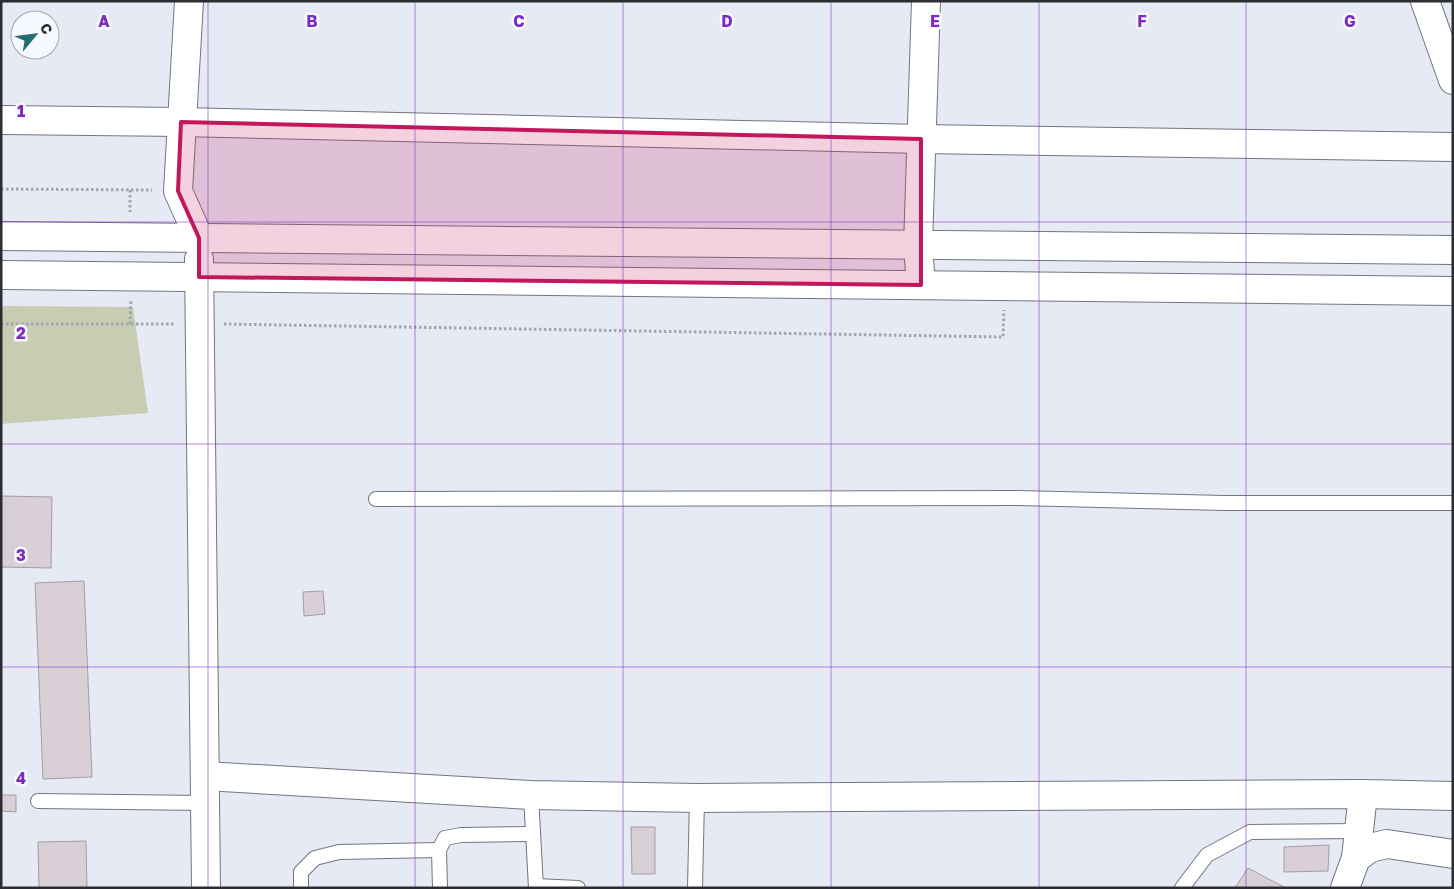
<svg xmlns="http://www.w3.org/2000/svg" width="1454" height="889" viewBox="0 0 1454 889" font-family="'Golos Text',sans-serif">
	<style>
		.green { fill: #c8ccb2 }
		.building { fill: #d9cfd7; stroke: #a59ba3 }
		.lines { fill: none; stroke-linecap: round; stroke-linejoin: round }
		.lane-casing { stroke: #727680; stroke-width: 16 }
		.street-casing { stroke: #727680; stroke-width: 30 }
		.secondary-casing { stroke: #727680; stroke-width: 30 }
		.path { stroke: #a2a5ae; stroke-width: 3; stroke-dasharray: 2.5 2.5; stroke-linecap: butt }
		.lane { stroke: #fff; stroke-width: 14 }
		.street { stroke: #fff; stroke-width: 28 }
		.secondary { stroke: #fff; stroke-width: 28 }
		.marked { fill: #c2185b; fill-opacity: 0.2; stroke: #c2185b; stroke-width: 4; stroke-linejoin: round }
		.grid { fill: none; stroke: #7b2cbf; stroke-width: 1; stroke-opacity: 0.55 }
		.grid-label { font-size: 16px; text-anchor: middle; font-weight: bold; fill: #7b2cbf; stroke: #f5f8fe; stroke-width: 5; stroke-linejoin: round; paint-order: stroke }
	</style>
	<rect width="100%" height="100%" fill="#e6eaf5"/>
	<path class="green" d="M 1,306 L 133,307 L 148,413 L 1,424 Z"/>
	<g class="building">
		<path d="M 1,496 L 52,497 L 51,568 L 1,567 Z"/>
		<path d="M 84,581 L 92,777 L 43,779 L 35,583 Z"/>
		<path d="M 323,591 L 325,614 L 304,616 L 303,592 Z"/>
		<path d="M 1,795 L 16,795 L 16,812 L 1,811 Z"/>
		<path d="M 631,827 L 655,827 L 655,874 L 632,874 Z"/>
		<path d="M 86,841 L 87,888 L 39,888 L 38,842 Z"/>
		<path d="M 1329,845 L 1328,871 L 1284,872 L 1284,847 Z"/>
		<path d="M 1248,868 L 1286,888 L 1235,888 Z"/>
	</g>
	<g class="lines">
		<g class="lane-casing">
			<g id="lane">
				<path d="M 376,499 L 1018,498 L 1224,503 L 1453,503"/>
				<path d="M 531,795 L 536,888"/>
				<path d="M 38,801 L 205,803"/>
				<path d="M 536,886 L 578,888"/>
				<path d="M 301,888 L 301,872 L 315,858 L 339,852 L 439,850"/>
				<path d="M 440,888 L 439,850 L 445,838 L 461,835 L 532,834"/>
				<path d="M 695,888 L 697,798"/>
				<path d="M 1182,888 L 1207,855 L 1250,832 L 1359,831"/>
			</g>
		</g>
		<g class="street-casing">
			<g id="street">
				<path d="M 189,1 L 178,191 L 199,238"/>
				<path d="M 1425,1 L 1453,80"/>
				<path d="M 1,120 L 181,122 L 921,139 L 1453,147"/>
				<path d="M 921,285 L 918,246 L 926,1"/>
				<path d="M 205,776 L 531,795 L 697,798 L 1363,794 L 1453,796"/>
				<path d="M 1356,858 L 1370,848 L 1387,844 L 1453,854"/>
				<path d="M 1345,888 L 1356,858 L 1363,794"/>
			</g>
		</g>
		<g class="secondary-casing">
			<g id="secondary">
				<path d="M 1,236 L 1453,250"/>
				<path d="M 199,259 L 206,888"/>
				<path d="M 1,275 L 1453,291"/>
			</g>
		</g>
		<g class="path">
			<path d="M 1,189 L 152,190"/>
			<path d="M 130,190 L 130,212"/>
			<path d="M 1,324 L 176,324"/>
			<path d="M 130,324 L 131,300"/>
			<path d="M 224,324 L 1003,337 L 1004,310"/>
		</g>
		<use href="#lane" class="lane"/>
		<use href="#street" class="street"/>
		<use href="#secondary" class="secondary"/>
	</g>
	<path class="marked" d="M 181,122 L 921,139 L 921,285 L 199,277 L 199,238 L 178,191 Z"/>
	<path class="grid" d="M 208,1 L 208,888M 415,1 L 415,888M 623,1 L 623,888M 831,1 L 831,888M 1039,1 L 1039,888M 1246,1 L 1246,888M 1,222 L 1453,222M 1,444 L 1453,444M 1,667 L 1453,667"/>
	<g class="grid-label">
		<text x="104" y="27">A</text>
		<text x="312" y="27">B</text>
		<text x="519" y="27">C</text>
		<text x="727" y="27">D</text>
		<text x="935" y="27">E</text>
		<text x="1142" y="27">F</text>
		<text x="1350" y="27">G</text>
		<text x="21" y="117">1</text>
		<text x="21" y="339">2</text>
		<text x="21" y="561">3</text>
		<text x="21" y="784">4</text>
	</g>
	<rect width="1454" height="889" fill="none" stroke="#2b2d31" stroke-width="5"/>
	<g transform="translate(35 35) rotate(61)"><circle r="24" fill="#f5f8fe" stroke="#a4a7ac"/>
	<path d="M0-4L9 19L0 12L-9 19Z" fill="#236e6e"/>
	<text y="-8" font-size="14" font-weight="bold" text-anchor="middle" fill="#2b2d31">С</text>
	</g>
</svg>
